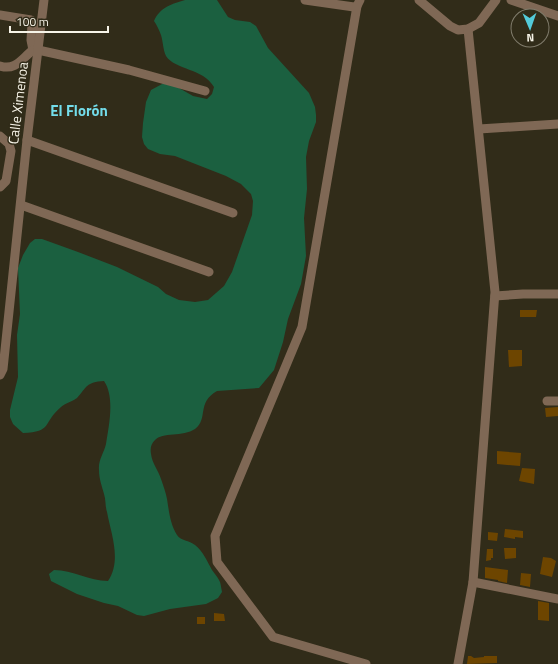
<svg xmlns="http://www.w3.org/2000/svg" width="558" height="664" viewBox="0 0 558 664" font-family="'Titillium Web',sans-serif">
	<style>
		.green { fill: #1b6040 }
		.building { fill: #6d4500 }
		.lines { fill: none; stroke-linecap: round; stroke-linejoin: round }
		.minor { stroke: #7f6855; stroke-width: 9 }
		.labels { text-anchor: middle; stroke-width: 3; stroke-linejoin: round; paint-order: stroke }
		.street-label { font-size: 14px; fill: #f7f4e8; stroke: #312c19 }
		.neighbourhood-label { font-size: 15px; font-weight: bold; fill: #73ddeb; stroke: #312c19 }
	</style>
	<rect width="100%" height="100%" fill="#312c19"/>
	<path class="green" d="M 185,0 L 217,0 L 228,17 L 235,20 L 250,22 L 256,26 L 268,48 L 309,93 L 315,107 L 316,115 L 316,122 L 309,141 L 306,157 L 307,189 L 304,218 L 306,256 L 301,284 L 288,319 L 283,342 L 274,370 L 259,388 L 217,391 C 196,403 209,418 195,429 C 183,437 162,432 155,440 C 151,444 150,448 151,454 C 152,463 158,470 161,479 C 163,485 166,493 167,499 C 169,511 170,524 177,535 C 181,541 189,540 195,545 C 203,551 207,561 212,570 C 214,573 217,576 219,580 C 221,583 221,588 222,592 L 218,598 L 206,604 L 170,609 L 144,616 L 137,615 L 118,606 L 104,603 L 77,594 L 51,581 L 49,574 L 54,570 C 73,570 89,581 108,581 C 122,560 111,534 107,512 C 105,506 106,500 104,494 C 102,486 99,479 99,470 C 98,460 104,453 106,444 C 109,425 115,397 104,381 C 86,382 87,387 77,398 C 72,402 65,403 61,407 C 42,423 53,432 23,433 L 13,424 L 10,417 L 10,410 L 18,377 L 17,335 L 20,314 L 18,268 L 23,255 L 30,243 L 35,239 L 42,239 L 78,252 L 117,267 L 158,287 L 166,294 L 179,300 L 195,302 L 208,300 L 224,286 L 232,272 L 252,215 L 253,201 L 251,194 L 241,184 L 226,176 L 175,156 L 160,154 L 148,149 L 144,144 L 142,137 L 143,123 L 146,102 L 151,90 L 164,83 L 172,84 L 193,96 L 207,99 L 212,94 L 214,87 C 203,68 175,70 166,56 C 163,50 163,41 161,35 C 159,30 157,25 154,21 C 160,7 172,4 185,0 Z"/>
	<g class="building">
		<path d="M 520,310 L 537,310 L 536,317 L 520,317 Z"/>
		<path d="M 508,350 L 522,350 L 522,366 L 509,367 Z"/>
		<path d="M 558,407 L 558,416 L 546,417 L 545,408 Z"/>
		<path d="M 497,451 L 521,453 L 520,466 L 497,464 Z"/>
		<path d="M 522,468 L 535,469 L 534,484 L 519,481 Z"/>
		<path d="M 505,529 L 523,531 L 523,538 L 515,537 L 515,539 L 504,537 Z"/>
		<path d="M 488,532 L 498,533 L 497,541 L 488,540 Z"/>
		<path d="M 504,548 L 516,548 L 516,558 L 505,559 Z"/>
		<path d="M 487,549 L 493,549 L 493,558 L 491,558 L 491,560 L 486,561 Z"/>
		<path d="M 543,557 L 551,558 L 556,561 L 552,577 L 540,574 Z"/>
		<path d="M 485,567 L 508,570 L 507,583 L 498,581 L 498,580 L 485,578 Z"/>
		<path d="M 521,573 L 531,574 L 530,587 L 520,585 Z"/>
		<path d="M 538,601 L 549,603 L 549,621 L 538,620 Z"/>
		<path d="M 214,613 L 224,614 L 225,621 L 214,621 Z"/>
		<rect x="197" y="617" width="8" height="7"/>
		<path d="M 468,656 L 471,656 L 474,658 L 484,657 L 484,656 L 497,656 L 497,663 L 467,664 Z"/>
	</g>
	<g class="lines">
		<g class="minor">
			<path d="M 305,0 L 354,7 L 357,6"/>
			<path d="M 360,0 L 357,6 L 302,327 L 215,536 L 217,562 L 273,637 L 366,664"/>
			<path d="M 419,0 L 450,26 L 458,30 L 468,29 L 479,23 L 496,0"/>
			<path d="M 511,0 L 558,16"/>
			<path d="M 0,15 L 31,20 L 32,24 L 31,40 L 33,50"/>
			<path d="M 0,66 C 16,71 22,58 33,50 L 38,50 L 129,70 L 205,91"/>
			<path d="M 479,129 L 558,124"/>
			<path d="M 0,136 L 9,144 L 11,151 L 6,181 L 0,187"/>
			<path d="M 27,140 L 233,213"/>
			<path d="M 21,205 L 209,272"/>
			<path d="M 495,296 L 523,294 L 558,294"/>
			<path d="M 0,375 L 3,369 L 27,140 L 44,0"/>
			<path d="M 547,401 L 558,401"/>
			<path d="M 473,582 L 558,599"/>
			<path d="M 458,664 L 473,582 L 495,292 L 468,29"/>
		</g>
	</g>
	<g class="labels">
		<g class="street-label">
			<text transform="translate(18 103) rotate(-83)" y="5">Calle Ximenoa</text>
		</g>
		<g class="neighbourhood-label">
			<text x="79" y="116">El Florón</text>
		</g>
	</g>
	<g transform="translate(530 28) rotate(178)"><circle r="19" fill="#312c19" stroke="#807c6c"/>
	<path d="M0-3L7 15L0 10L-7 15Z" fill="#53cbda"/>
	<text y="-6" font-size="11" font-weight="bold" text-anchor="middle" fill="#f7f4e8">N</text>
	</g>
	<path d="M10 26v6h98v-6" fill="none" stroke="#f7f4e8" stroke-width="2"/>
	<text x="16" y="26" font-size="12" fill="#f7f4e8" stroke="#312c19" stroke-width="3" paint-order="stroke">100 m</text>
</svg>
